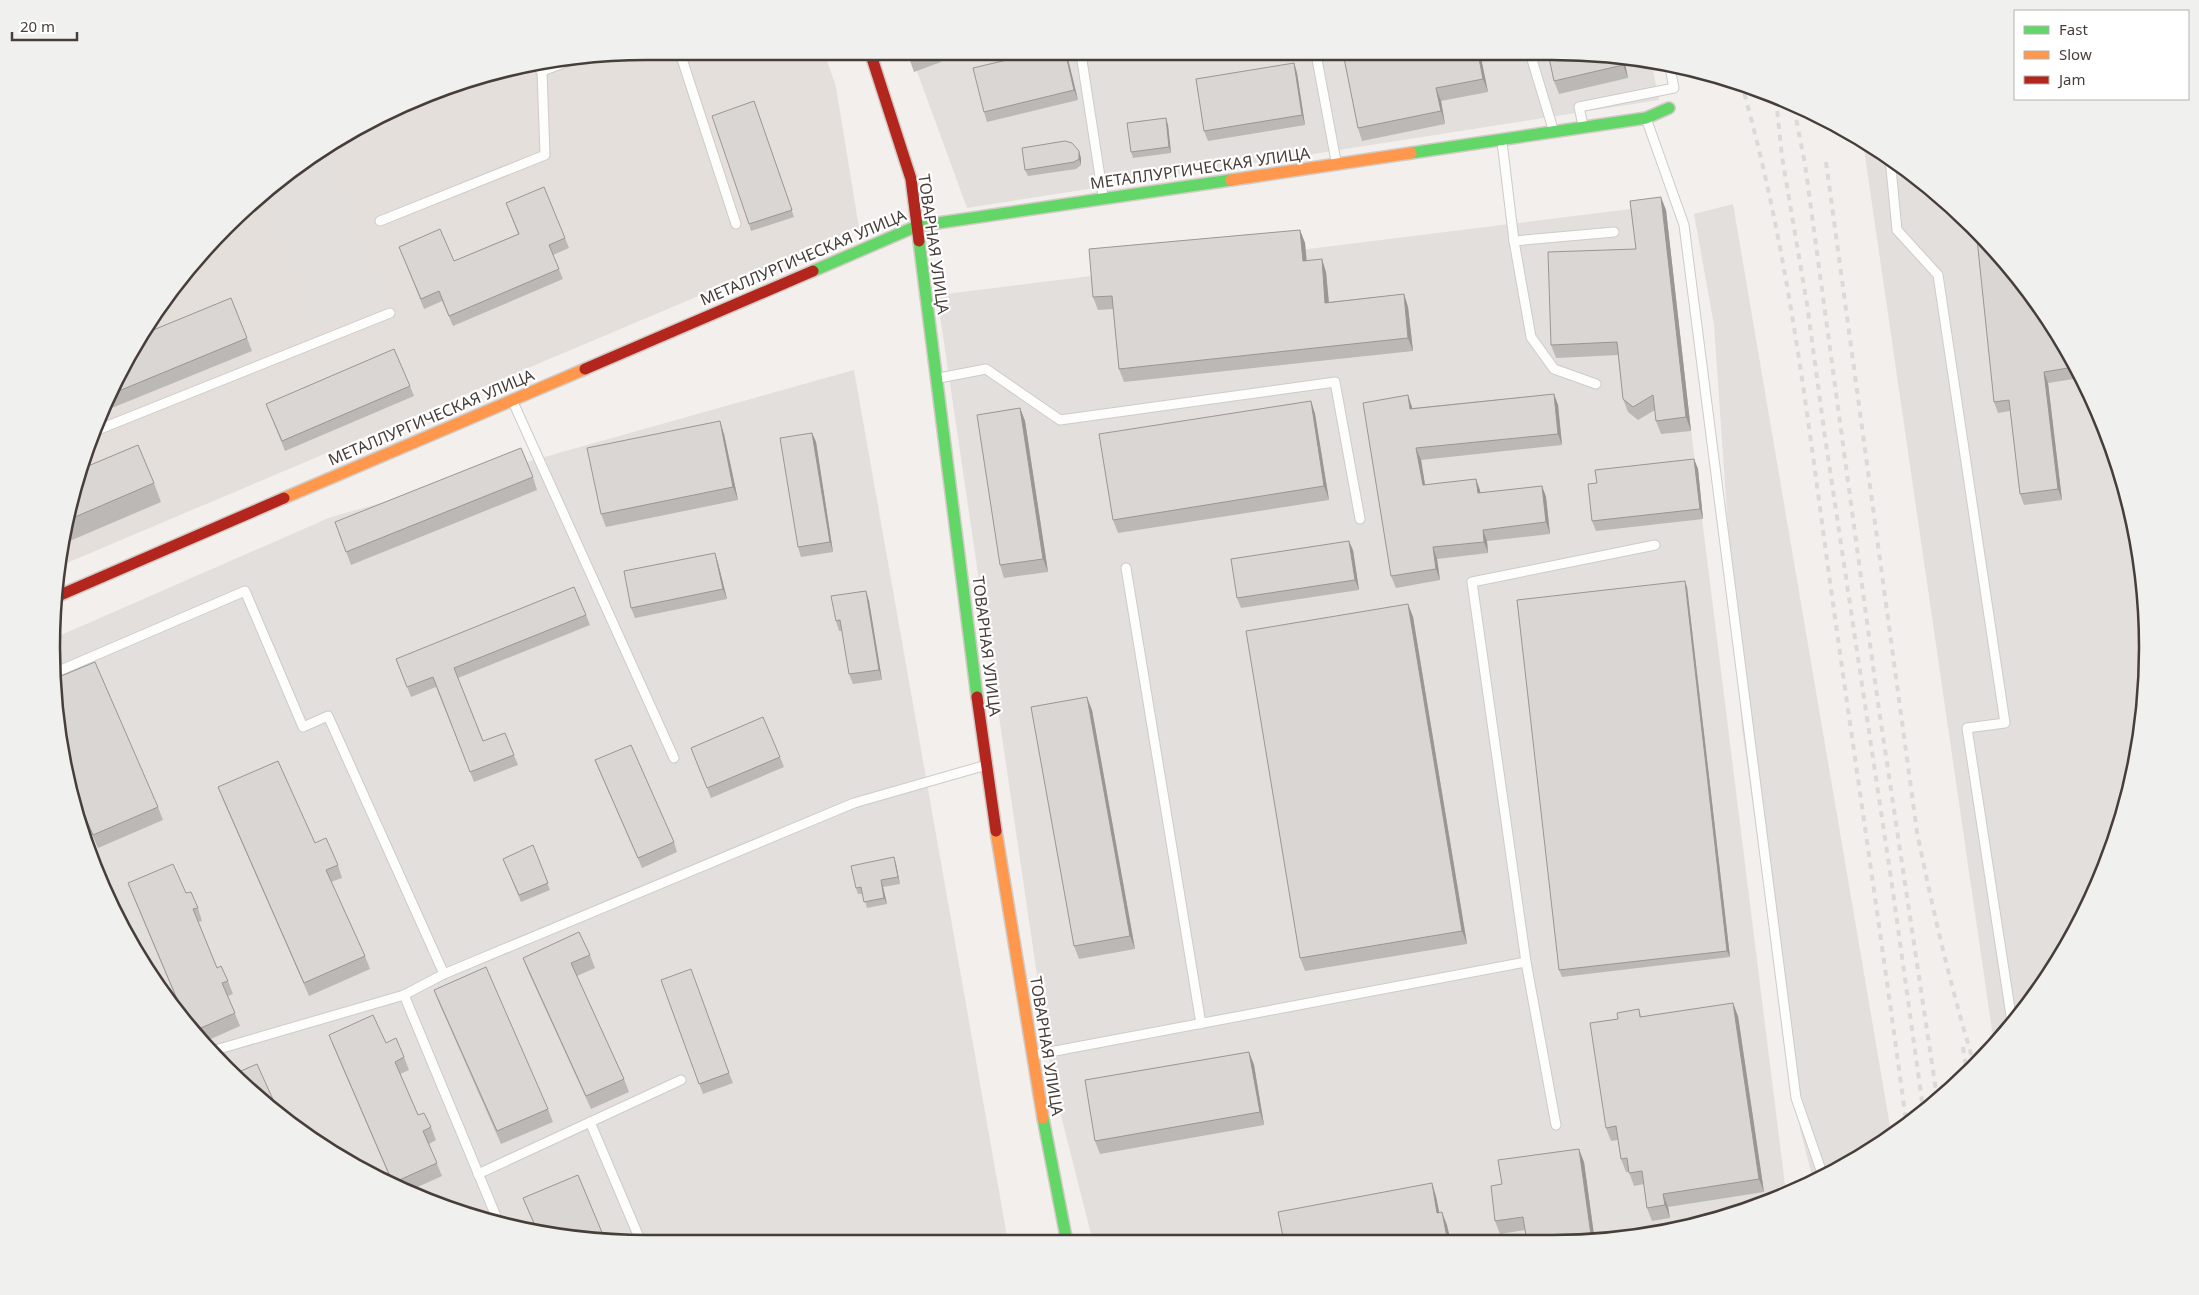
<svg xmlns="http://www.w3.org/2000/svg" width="2199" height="1295" viewBox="0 0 2199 1295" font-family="'Noto Sans',sans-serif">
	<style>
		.residential { fill: #e5dfdb }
		.industrial { fill: #e3dfdd }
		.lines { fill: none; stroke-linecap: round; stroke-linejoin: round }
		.lane-casing { stroke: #cecbc9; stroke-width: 11 }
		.fast-casing { stroke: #d2cbc5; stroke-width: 14 }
		.slow-casing { stroke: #d2cbc5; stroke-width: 14 }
		.jam-casing { stroke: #d2cbc5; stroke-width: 14 }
		.lane { stroke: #fdfdfc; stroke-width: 9 }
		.fast { stroke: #63d668; stroke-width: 11 }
		.slow { stroke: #ff974d; stroke-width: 11 }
		.jam { stroke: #b3261e; stroke-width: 11 }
		.rail { stroke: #dadad9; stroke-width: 4; stroke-dasharray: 6 6; stroke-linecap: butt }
		.wall { fill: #bbb8b6 }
		.shaded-wall { fill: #999694 }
		.building { fill: #dad6d4; stroke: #999694 }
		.labels { text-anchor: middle; stroke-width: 4.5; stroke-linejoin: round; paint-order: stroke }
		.street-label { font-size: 16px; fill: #473e39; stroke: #fff }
		.rim { fill: none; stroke: #473e39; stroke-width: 2.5 }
	</style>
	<rect width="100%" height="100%" fill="#f2efed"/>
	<path class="residential" d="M 825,55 L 836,87 L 859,228 L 62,565 L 72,493 L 113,384 L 152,316 L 226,226 L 285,174 L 384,113 L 456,83 L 569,56 Z"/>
	<g class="industrial">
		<path d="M 1591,53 L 1652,65 L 1659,100 L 967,208 L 911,55 Z"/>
		<path d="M 1863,142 L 1883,152 L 1973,226 L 2047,316 L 2102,419 L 2136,531 L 2148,647 L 2136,764 L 2102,875 L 2047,979 L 1994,1044 Z"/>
		<path d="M 325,149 L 385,301 L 318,328 L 264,193 L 285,174 Z"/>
		<path d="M 1733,204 L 1891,1132 L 1850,1164 L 1813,1180 L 1800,1129 L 1742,729 L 1714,325 L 1694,214 Z"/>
		<path d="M 1663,205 L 1786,1193 L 1743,1212 L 1591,1242 L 1093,1242 L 1053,1084 L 937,295 Z"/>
		<path d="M 854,370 L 1008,1242 L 608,1242 L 456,1212 L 316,1143 L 254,1096 L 175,1011 L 131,945 L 83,839 L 63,764 L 51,648 L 52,639 L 331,517 Z"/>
	</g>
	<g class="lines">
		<g class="lane-casing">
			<g id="lane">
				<path d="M 1530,53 L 1553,129"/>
				<path d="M 1081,54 L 1103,196"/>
				<path d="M 1316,54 L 1336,161"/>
				<path d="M 681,56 L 736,224"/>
				<path d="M 534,65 L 542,71"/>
				<path d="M 1647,121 L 1684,225 L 1796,1098 L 1823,1176"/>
				<path d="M 1583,125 L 1579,107 L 1674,88 L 1670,68"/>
				<path d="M 1502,142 L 1514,241 L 1531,337 L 1554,369 L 1596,384"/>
				<path d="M 1890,158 L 1897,230 L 1938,275 L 2005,723 L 1967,728 L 2012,1022"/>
				<path d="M 380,221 L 545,155 L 542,71 L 583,56"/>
				<path d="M 1514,241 L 1614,232"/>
				<path d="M 939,378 L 986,369 L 1060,420 L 1335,382 L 1360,519"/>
				<path d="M 513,402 L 674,758"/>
				<path d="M 95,431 L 390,313"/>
				<path d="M 1126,568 L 1201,1024"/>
				<path d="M 54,673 L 245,591 L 303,727 L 328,716 L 444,974"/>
				<path d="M 1526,962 L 1472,582 L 1655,545"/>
				<path d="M 404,995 L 498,1221"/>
				<path d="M 212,1051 L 404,995 L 444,974 L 854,803 L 983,766"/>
				<path d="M 1034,1055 L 1526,962 L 1556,1125"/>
				<path d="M 590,1122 L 641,1242"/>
				<path d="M 478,1174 L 681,1080"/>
			</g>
		</g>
		<g class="fast-casing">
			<g id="fast">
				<path d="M 1411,153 L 1646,118 L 1669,108"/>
				<path d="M 919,241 L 977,697"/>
				<path d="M 813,271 L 917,226 L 1231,180"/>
				<path d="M 1043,1118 L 1067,1242"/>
			</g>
		</g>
		<g class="slow-casing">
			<g id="slow">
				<path d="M 1231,180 L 1411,153"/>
				<path d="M 284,498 L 585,369"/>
				<path d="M 996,831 L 1043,1118"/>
			</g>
		</g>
		<g class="jam-casing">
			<g id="jam">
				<path d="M 871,55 L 911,179 L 919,241"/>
				<path d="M 585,369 L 813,271"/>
				<path d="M 58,596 L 284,498"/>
				<path d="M 977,697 L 996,831"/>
			</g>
		</g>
		<use href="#lane" class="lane"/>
		<use href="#fast" class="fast"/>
		<use href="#slow" class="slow"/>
		<use href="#jam" class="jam"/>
		<g class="rail">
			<path d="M 1741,82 C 1788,245 1807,414 1830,582 C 1855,761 1882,941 1906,1121"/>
			<path d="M 1776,99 L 1782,157 L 1807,304 L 1825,437 L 1892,885 L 1923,1108"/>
			<path d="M 1794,108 L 1805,164 L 1878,703 L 1937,1097"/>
			<path d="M 1826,162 L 1917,832 C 1933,911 1951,989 1975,1067"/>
			<path d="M 1963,1047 L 1967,1074"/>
		</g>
	</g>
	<g class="wall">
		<path d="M 1343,53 L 1480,53 L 1488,92 L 1441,101 L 1445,124 L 1362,141 L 1358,128 Z"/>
		<path d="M 1591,53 L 1624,59 L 1628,78 L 1559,94 L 1554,81 Z"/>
		<path d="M 908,55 L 939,55 L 941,62 L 914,72 Z"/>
		<path d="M 1067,55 L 1078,100 L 987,122 L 984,112 Z"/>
		<path d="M 1294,63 L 1297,73 L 1305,125 L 1208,141 L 1204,131 Z"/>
		<path d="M 754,101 L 794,217 L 751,231 L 749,224 Z"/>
		<path d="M 1168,125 L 1171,153 L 1133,158 L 1131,152 Z"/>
		<path d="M 1081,158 L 1081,165 L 1076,169 L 1028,176 L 1025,170 Z"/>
		<path d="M 506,203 L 565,238 L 569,248 L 553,255 L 563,279 L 453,326 L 442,301 L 424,309 L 399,247 L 454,261 L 518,234 Z"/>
		<path d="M 1666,210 L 1691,431 L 1661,434 L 1656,421 L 1655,410 L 1638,420 L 1628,412 L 1623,399 L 1618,355 L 1556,358 L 1551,345 L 1636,249 Z"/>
		<path d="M 1300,230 L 1305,243 L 1306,260 L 1326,272 L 1329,302 L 1404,294 L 1408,307 L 1413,351 L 1124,382 L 1119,369 L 1113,309 L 1098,310 L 1093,297 Z"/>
		<path d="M 2047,316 L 2080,378 L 2048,383 L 2062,500 L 2024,505 L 2020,494 L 2010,411 L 1998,413 L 1994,402 Z"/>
		<path d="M 247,338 L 252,351 L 102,412 L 113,384 Z"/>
		<path d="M 410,386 L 414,396 L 285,451 L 266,404 Z"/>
		<path d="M 1554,394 L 1558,405 L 1562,445 L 1421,460 L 1425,485 L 1476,479 L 1480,493 L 1542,486 L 1546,497 L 1550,534 L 1487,541 L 1488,553 L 1437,559 L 1440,580 L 1396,588 L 1391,576 L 1408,395 L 1412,408 Z"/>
		<path d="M 1311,401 L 1315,414 L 1329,500 L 1118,533 L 1113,520 Z"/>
		<path d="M 1020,408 L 1025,421 L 1048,572 L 1004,578 L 1000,565 Z"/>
		<path d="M 812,433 L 816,442 L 833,552 L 801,557 L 798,547 Z"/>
		<path d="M 724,434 L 738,500 L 606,527 L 601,514 Z"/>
		<path d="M 1694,459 L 1698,469 L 1703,519 L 1596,531 L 1592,521 Z"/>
		<path d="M 533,477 L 537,490 L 351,565 L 335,522 Z"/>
		<path d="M 154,483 L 161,502 L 65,543 L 72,493 Z"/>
		<path d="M 1353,550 L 1359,590 L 1241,608 L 1237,598 Z"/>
		<path d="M 715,553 L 718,563 L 727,599 L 635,618 L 631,608 Z"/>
		<path d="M 1687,587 L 1730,957 L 1562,977 L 1559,970 Z"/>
		<path d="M 869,601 L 882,680 L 853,684 L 849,674 L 842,631 L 839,631 L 836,621 Z"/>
		<path d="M 1408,604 L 1413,617 L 1467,944 L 1305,971 L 1300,958 Z"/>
		<path d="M 586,615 L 590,625 L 458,678 L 483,741 L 505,733 L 518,765 L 474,782 L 436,687 L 411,697 L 396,659 Z"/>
		<path d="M 1092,710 L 1135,949 L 1079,959 L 1074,946 Z"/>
		<path d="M 691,748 L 780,757 L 784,767 L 711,798 Z"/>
		<path d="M 595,760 L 674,842 L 677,852 L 642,868 L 599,770 Z"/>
		<path d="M 63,764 L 158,807 L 163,820 L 98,848 L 66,775 Z"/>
		<path d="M 218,787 L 315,843 L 338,865 L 342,878 L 331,882 L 365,956 L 370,969 L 309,996 L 223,800 Z"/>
		<path d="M 533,845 L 550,890 L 521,902 L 503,859 Z"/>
		<path d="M 896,864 L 900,884 L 883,887 L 887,904 L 867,908 L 863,894 L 858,894 L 856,888 Z"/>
		<path d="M 128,883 L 186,893 L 198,908 L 202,921 L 198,922 L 217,968 L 228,981 L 233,994 L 228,996 L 240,1026 L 204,1042 L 187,1024 L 133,896 Z"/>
		<path d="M 590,955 L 595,968 L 577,976 L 624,1079 L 629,1092 L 591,1109 L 528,971 L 523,958 Z"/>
		<path d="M 661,980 L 729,1073 L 733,1083 L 703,1094 Z"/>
		<path d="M 434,990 L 548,1109 L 553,1122 L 501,1144 L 439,1003 Z"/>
		<path d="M 1639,1009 L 1641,1017 L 1738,1016 L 1764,1192 L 1668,1207 L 1670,1218 L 1652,1221 L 1647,1208 L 1644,1184 L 1634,1186 L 1629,1172 L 1626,1172 L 1621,1159 L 1618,1140 L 1611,1141 L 1606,1128 L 1618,1019 Z"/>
		<path d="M 329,1035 L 386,1043 L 404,1057 L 409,1070 L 400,1074 L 418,1115 L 431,1127 L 436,1140 L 429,1144 L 442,1176 L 411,1190 L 391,1180 L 334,1048 Z"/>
		<path d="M 1249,1052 L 1254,1065 L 1264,1125 L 1100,1154 L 1095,1141 Z"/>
		<path d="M 1584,1162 L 1595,1242 L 1527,1242 L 1525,1230 L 1500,1234 L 1495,1221 L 1502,1184 Z"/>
	</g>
	<g class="shaded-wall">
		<path d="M 1478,53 L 1480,53 L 1488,92 L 1483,79 Z"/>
		<path d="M 1066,55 L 1067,55 L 1078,100 L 1074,90 Z"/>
		<path d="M 1622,59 L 1624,59 L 1628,78 L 1623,65 Z"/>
		<path d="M 1294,63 L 1297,73 L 1305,125 L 1302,115 Z"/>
		<path d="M 1436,88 L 1441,101 L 1445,124 L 1441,111 Z"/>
		<path d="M 1166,118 L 1168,125 L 1171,153 L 1169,147 Z"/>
		<path d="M 1079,151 L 1081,158 L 1081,165 L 1079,159 Z"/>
		<path d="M 1661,197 L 1666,210 L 1691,431 L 1686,417 Z"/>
		<path d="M 1300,230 L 1305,243 L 1308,274 L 1303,261 Z"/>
		<path d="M 1322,259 L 1326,272 L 1330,316 L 1325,303 Z"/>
		<path d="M 1404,294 L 1408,307 L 1413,351 L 1408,338 Z"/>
		<path d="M 2044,372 L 2048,383 L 2062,500 L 2058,489 Z"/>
		<path d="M 1554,394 L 1558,405 L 1562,445 L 1558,434 Z"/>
		<path d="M 1408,395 L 1412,407 L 1414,420 L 1410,409 Z"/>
		<path d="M 1311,401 L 1315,414 L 1329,500 L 1324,486 Z"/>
		<path d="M 1020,408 L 1025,421 L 1048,572 L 1043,559 Z"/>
		<path d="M 720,421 L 724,434 L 738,500 L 733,487 Z"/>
		<path d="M 812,433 L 816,442 L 833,552 L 830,542 Z"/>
		<path d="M 1416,448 L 1421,460 L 1427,497 L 1423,485 Z"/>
		<path d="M 1694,459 L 1698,469 L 1703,519 L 1700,509 Z"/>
		<path d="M 1476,479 L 1480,490 L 1482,505 L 1478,493 Z"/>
		<path d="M 1542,486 L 1546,497 L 1550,534 L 1546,522 Z"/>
		<path d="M 1483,530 L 1487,541 L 1488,553 L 1484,542 Z"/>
		<path d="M 1349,541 L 1353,550 L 1359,590 L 1355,580 Z"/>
		<path d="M 1433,547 L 1437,559 L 1440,580 L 1436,569 Z"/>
		<path d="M 715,553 L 718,563 L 727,599 L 723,589 Z"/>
		<path d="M 1685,581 L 1687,587 L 1730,957 L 1727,951 Z"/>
		<path d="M 866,591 L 869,601 L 882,680 L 879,670 Z"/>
		<path d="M 1408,604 L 1413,617 L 1467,944 L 1462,931 Z"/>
		<path d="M 1087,697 L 1092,710 L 1135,949 L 1130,936 Z"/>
		<path d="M 894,857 L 896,864 L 900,884 L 898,877 Z"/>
		<path d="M 881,880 L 883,887 L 887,904 L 884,898 Z"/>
		<path d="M 1733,1003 L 1738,1016 L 1764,1192 L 1759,1179 Z"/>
		<path d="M 1249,1052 L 1254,1065 L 1264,1125 L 1260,1112 Z"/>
		<path d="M 1579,1149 L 1584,1162 L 1595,1242 L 1592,1242 Z"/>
		<path d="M 1432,1183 L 1436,1196 L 1442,1226 L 1437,1213 Z"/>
		<path d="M 1663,1194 L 1668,1207 L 1670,1218 L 1665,1205 Z"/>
		<path d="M 1442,1212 L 1447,1225 L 1451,1242 L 1448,1242 Z"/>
	</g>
	<g class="building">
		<path d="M 1343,53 L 1478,53 L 1483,79 L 1436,88 L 1441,111 L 1358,128 Z"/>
		<path d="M 1548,53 L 1591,53 L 1622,59 L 1623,65 L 1554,81 Z"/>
		<path d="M 908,55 L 921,55 L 909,59 Z"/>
		<path d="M 1028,55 L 1066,55 L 1074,90 L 984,112 L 973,68 Z"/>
		<path d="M 1294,63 L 1302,115 L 1204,131 L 1196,79 Z"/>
		<path d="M 754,101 L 792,210 L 749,224 L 712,116 Z"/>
		<path d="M 1166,118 L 1169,147 L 1131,152 L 1127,123 Z"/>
		<path d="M 1065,141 L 1072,143 L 1079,151 L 1079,159 L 1074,162 L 1025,170 L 1022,148 Z"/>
		<path d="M 544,187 L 565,238 L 549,245 L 559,269 L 449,316 L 439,291 L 421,299 L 399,247 L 440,229 L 454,261 L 519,234 L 506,203 Z"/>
		<path d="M 1661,197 L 1686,417 L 1656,421 L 1653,395 L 1633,407 L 1623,399 L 1617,342 L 1551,345 L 1548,252 L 1636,249 L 1630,201 Z"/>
		<path d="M 1300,230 L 1303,261 L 1322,259 L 1325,303 L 1404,294 L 1408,338 L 1119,369 L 1112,296 L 1093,297 L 1089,249 Z"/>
		<path d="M 1983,238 L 2047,316 L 2074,367 L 2044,372 L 2058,489 L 2020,494 L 2009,400 L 1994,402 L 1977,239 Z"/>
		<path d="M 231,298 L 247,338 L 109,395 L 113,384 L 141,335 Z"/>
		<path d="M 394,349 L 410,386 L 282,441 L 266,404 Z"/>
		<path d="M 1554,394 L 1558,434 L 1416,448 L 1423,485 L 1476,479 L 1478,493 L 1542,486 L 1546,522 L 1483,530 L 1484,542 L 1433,547 L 1436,569 L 1391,576 L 1363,403 L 1408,395 L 1410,409 Z"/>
		<path d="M 1311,401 L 1324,486 L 1113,520 L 1099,434 Z"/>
		<path d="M 1020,408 L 1043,559 L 1000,565 L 977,415 Z"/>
		<path d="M 720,421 L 733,487 L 601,514 L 587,448 Z"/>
		<path d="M 812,433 L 830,542 L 798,547 L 780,438 Z"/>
		<path d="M 138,445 L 154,483 L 68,520 L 72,493 L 81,469 Z"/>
		<path d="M 521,448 L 533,477 L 346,552 L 335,522 Z"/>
		<path d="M 1694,459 L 1700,509 L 1592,521 L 1588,484 L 1597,483 L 1595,470 Z"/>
		<path d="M 1349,541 L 1355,580 L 1237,598 L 1231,559 Z"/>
		<path d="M 715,553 L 723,589 L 631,608 L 624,571 Z"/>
		<path d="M 1685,581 L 1727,951 L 1559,970 L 1517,600 Z"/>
		<path d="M 574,587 L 586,615 L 454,668 L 483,741 L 505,733 L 514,755 L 470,772 L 433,677 L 407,687 L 396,659 Z"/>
		<path d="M 866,591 L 879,670 L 849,674 L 840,620 L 836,621 L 831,596 Z"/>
		<path d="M 1408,604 L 1462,931 L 1300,958 L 1246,631 Z"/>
		<path d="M 95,662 L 158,807 L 93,835 L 64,769 L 63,764 L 54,679 Z"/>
		<path d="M 1087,697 L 1130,936 L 1074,946 L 1031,707 Z"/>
		<path d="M 763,717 L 780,757 L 707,788 L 691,748 Z"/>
		<path d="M 631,745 L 674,842 L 638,858 L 595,760 Z"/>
		<path d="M 278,761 L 315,843 L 326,838 L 338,865 L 326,870 L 365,956 L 304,983 L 218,787 Z"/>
		<path d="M 2133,774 L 2128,791 L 2126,775 Z"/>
		<path d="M 533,845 L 548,883 L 519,895 L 503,859 Z"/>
		<path d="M 894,857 L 898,877 L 881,880 L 884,898 L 864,902 L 861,887 L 856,888 L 851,866 Z"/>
		<path d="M 173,864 L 186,893 L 191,892 L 198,908 L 193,909 L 217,968 L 221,966 L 228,981 L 222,983 L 235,1013 L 194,1031 L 188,1025 L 128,883 Z"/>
		<path d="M 579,932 L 590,955 L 571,963 L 624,1079 L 586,1096 L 523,958 Z"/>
		<path d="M 486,967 L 548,1109 L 497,1131 L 434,990 Z"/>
		<path d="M 691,969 L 729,1073 L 699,1084 L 661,980 Z"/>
		<path d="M 1733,1003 L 1759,1179 L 1663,1194 L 1665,1205 L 1647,1208 L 1642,1171 L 1629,1173 L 1627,1158 L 1621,1159 L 1616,1126 L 1606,1128 L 1590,1023 L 1618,1019 L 1617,1013 L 1639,1009 L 1640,1017 Z"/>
		<path d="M 373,1015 L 386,1043 L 396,1038 L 404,1057 L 395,1062 L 418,1115 L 424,1113 L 431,1127 L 423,1131 L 437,1163 L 395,1182 L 392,1181 L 329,1035 Z"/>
		<path d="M 1249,1052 L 1260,1112 L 1095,1141 L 1085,1080 Z"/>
		<path d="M 257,1064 L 280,1115 L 254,1096 L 234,1074 Z"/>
		<path d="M 1579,1149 L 1592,1242 L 1551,1242 L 1551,1241 L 1543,1242 L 1527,1242 L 1523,1217 L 1495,1221 L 1491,1186 L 1502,1184 L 1498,1160 Z"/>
		<path d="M 578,1175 L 606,1242 L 536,1228 L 523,1198 Z"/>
		<path d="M 1432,1183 L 1437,1213 L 1442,1212 L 1448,1242 L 1425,1242 L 1424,1241 L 1416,1242 L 1284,1242 L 1278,1212 Z"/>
	</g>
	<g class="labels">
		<g class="street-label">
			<text transform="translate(1200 168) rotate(-8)" y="6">МЕТАЛЛУРГИЧЕСКАЯ УЛИЦА</text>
			<text transform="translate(934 244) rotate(82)" y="6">ТОВАРНАЯ УЛИЦА</text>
			<text transform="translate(803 257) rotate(-23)" y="6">МЕТАЛЛУРГИЧЕСКАЯ УЛИЦА</text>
			<text transform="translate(431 417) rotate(-23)" y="6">МЕТАЛЛУРГИЧЕСКАЯ УЛИЦА</text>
			<text transform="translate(987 646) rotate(83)" y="6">ТОВАРНАЯ УЛИЦА</text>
			<text transform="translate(1047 1046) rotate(81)" y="6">ТОВАРНАЯ УЛИЦА</text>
		</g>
	</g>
	<path d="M0 0H2199V1295H0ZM647 60H1552A587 587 0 0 1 2139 647V648A587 587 0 0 1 1552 1235H647A587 587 0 0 1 60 648V647A587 587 0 0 1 647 60Z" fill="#f0f0ef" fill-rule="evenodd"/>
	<path class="rim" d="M647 60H1552A587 587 0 0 1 2139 647V648A587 587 0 0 1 1552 1235H647A587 587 0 0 1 60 648V647A587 587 0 0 1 647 60Z"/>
	<rect x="2014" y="10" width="175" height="90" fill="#ffffff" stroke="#b5b2b0"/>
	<rect x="2024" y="26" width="25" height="8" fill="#63d668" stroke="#b5b2b0"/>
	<text x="2059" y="35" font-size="15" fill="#473e39">Fast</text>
	<rect x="2024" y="51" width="25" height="8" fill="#ff974d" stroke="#b5b2b0"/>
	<text x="2059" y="60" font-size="15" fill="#473e39">Slow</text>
	<rect x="2024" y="76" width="25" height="8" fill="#b3261e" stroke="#b5b2b0"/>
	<text x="2059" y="85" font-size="15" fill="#473e39">Jam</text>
	<path d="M12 32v8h65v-8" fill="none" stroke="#473e39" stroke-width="2.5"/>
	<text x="20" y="32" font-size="15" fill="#473e39" stroke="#ffffff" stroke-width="4" paint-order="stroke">20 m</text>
</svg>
